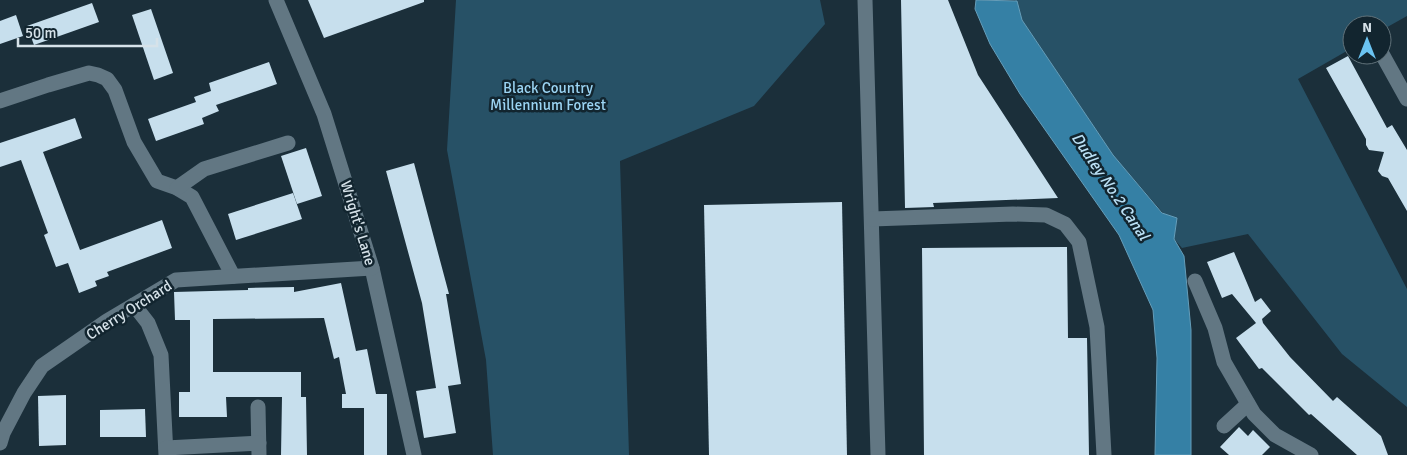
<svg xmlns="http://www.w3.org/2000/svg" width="1407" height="455" viewBox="0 0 1407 455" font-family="Signika,sans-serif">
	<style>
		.green { fill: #275166 }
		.water { fill: #3580a5; stroke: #659db9 }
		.building { fill: #c7dfed }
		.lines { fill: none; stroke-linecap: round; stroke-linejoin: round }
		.minor { stroke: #627783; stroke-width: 15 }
		.labels { text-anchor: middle; stroke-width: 5; stroke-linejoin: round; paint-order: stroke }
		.park-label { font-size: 15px; fill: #9bd4f3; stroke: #12252f }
		.street-label { font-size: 15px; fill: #d6e2e9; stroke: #12252f }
		.water-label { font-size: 16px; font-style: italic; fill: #bbe1f6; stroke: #12252f }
	</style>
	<rect width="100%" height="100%" fill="#1b2f3a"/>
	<g class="green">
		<path d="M 456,0 L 820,0 L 825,24 L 754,106 L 620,161 L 629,455 L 493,455 L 486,360 L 447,150 Z"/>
		<path d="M 1015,0 L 1407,0 L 1407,16 L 1382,30 L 1382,25 L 1352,25 L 1352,48 L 1298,79 L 1407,289 L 1407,407 L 1342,354 L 1248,234 L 1182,248 L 1174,239 L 1163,213 L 1113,155 L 1022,20 Z"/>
	</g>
	<path class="water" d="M 976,0 L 1017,1 L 1022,20 L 1113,155 L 1162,213 L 1177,218 L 1174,239 L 1184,256 L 1191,330 L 1191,455 L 1155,455 L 1157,358 L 1153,310 L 1119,235 L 1020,94 L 990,44 L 975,9 Z"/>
	<g class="building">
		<path d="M 308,0 L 424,0 L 424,2 L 324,38 Z"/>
		<path d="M 901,0 L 948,0 L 978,75 L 1058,198 L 933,203 L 934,207 L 905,208 Z"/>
		<path d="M 92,3 L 99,22 L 34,45 L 27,26 Z"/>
		<path d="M 151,9 L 173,73 L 154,80 L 132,15 Z"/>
		<path d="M 16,15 L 23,36 L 0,44 L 0,21 Z"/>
		<path d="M 1348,56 L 1387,128 L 1392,125 L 1407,150 L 1407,211 L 1388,178 L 1382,176 L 1378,171 L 1384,152 L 1369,150 L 1366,145 L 1366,139 L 1326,68 Z"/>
		<path d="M 269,62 L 277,84 L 216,105 L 219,111 L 202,118 L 204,124 L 156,141 L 148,119 L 196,102 L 194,97 L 211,91 L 209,83 Z"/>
		<path d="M 75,118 L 82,138 L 43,152 L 80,250 L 162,220 L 172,248 L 107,272 L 109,276 L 95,281 L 97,286 L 79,293 L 68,263 L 56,267 L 44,235 L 48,233 L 21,160 L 0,167 L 0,143 Z"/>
		<path d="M 306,148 L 322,196 L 297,204 L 281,156 Z"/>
		<path d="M 414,163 L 449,294 L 446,294 L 461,384 L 448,386 L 456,433 L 424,438 L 416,391 L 436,388 L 422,303 L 386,171 Z"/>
		<path d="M 293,193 L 302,219 L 236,240 L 228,214 Z"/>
		<path d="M 842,202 L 847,455 L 709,455 L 704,205 Z"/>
		<path d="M 1067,247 L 1068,338 L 1087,338 L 1089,455 L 924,455 L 922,248 Z"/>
		<path d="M 1234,252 L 1255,302 L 1261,298 L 1271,311 L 1262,319 L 1263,323 L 1290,357 L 1333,401 L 1337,397 L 1381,436 L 1388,455 L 1357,455 L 1311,414 L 1309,415 L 1262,368 L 1259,369 L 1236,338 L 1256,323 L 1232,294 L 1222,298 L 1207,262 Z"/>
		<path d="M 341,283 L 356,351 L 367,349 L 376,394 L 387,394 L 387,455 L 364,455 L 364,408 L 342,408 L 342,394 L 346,394 L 339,357 L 334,359 L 324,318 L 213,319 L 213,372 L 301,372 L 301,397 L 306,397 L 307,455 L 281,455 L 282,397 L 226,397 L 227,417 L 179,417 L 179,392 L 190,392 L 190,320 L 175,320 L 174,292 L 248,290 L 248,288 L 294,287 L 294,292 Z"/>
		<path d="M 66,395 L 66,445 L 39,446 L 38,396 Z"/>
		<path d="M 145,409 L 146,437 L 100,437 L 100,410 Z"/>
		<path d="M 1239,427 L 1248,436 L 1253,430 L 1270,447 L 1262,455 L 1229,455 L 1220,447 Z"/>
	</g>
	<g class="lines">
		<g class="minor">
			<path d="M 276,0 L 324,114 L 372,268 L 414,455"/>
			<path d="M 865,0 L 878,455"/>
			<path d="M 1382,54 L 1407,99"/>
			<path d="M 0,101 L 48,85 L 89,73 L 98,75 L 107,79 L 115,90 L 134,142 L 157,181 L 177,188 L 192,197 L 233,276"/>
			<path d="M 177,188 L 204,169 L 288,143"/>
			<path d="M 872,219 L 1013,214 L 1046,215 L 1065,224 L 1079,242 L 1097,327 L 1104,455"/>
			<path d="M 1195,281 L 1215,328 L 1224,362 L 1254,414 L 1275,435 L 1311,455"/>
			<path d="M 134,305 L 148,323 L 161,355 L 166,455"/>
			<path d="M 258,407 L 259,455"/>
			<path d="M 1224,426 L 1248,404"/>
			<path d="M 0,443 L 3,433 L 24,393 L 42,366 L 107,321 L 176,280 L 372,268"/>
			<path d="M 166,448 L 259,443"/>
		</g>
	</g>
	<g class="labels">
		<g class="park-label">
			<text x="548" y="93">Black Country<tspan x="548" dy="17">Millennium Forest</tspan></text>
		</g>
		<g class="street-label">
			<text transform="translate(358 223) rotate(73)" y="5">Wright's Lane</text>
			<text transform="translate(129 310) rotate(-32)" y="5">Cherry Orchard</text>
		</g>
		<g class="water-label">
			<text transform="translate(1111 186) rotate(56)" y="6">Dudley No.2 Canal</text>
		</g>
	</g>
	<g transform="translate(1367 40)"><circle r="24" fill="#12252f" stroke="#607179"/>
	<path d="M0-4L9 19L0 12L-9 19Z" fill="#6ac3f1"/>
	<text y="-8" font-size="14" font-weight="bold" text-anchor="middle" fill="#d6e2e9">N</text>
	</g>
	<path d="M18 38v8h139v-8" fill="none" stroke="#d6e2e9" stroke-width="2.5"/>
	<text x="25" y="38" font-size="15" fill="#d6e2e9" stroke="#12252f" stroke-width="4" paint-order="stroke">50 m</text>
</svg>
